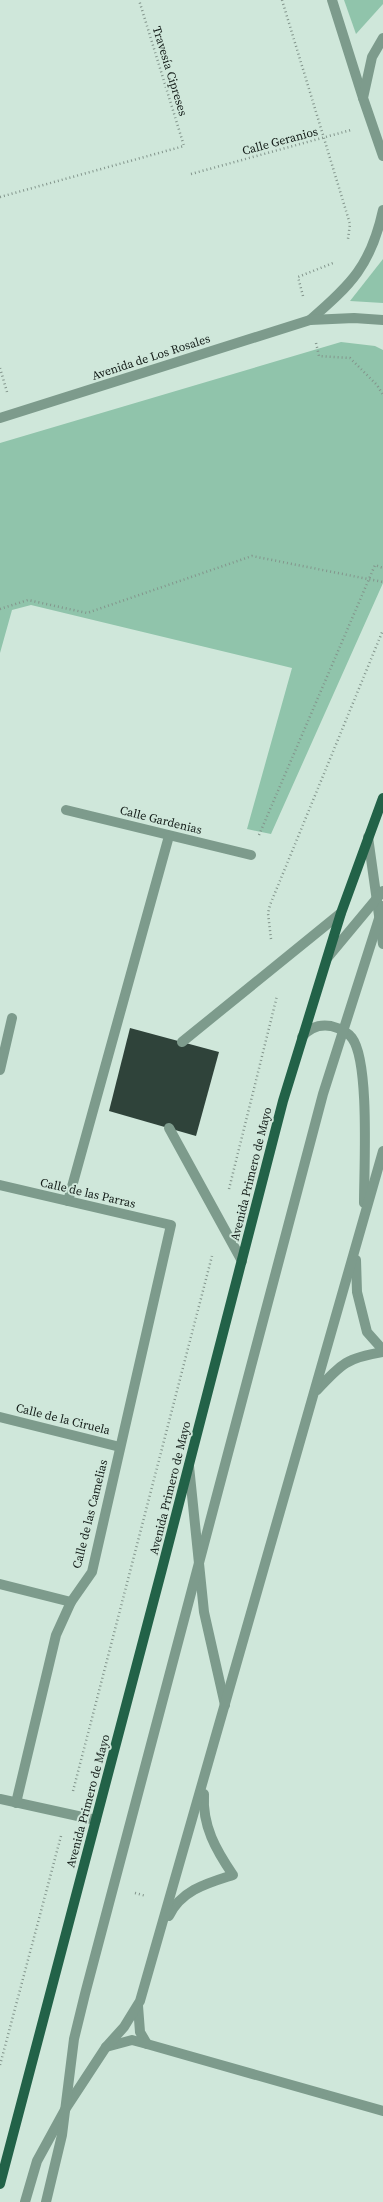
<svg xmlns="http://www.w3.org/2000/svg" width="383" height="2202" viewBox="0 0 383 2202" font-family="'Source Serif 4',serif">
	<style>
		.green { fill: #90c4ab }
		.building { fill: #2f433a }
		.lines { fill: none; stroke-linecap: round; stroke-linejoin: round }
		.path { stroke: #83958c; stroke-width: 2.5; stroke-dasharray: 1 3; stroke-linecap: butt }
		.service { stroke: #7d9b8c; stroke-width: 10 }
		.pedestrian { stroke: #7d9b8c; stroke-width: 10 }
		.minor { stroke: #7d9b8c; stroke-width: 10 }
		.tertiary { stroke: #7d9b8c; stroke-width: 10 }
		.primary { stroke: #226248; stroke-width: 10 }
		.labels { text-anchor: middle; stroke-width: 4; stroke-linejoin: round; paint-order: stroke }
		.street-label { font-size: 12px; fill: #131c18; stroke: #cfe7da }
	</style>
	<rect width="100%" height="100%" fill="#cfe7da"/>
	<g class="green">
		<path d="M 344,0 L 383,0 L 383,4 L 356,34 Z"/>
		<path d="M 383,259 L 383,303 L 350,301 Z"/>
		<path d="M 341,342 L 375,346 L 383,350 L 383,583 L 271,834 L 247,829 L 292,668 L 31,605 L 12,610 L 0,653 L 0,443 Z"/>
	</g>
	<path class="building" d="M 130,1028 L 219,1052 L 196,1136 L 109,1111 Z"/>
	<g class="lines">
		<g class="path">
			<path d="M 282,0 L 350,224 L 348,239"/>
			<path d="M 191,174 L 351,130"/>
			<path d="M 0,197 L 184,146 L 139,0"/>
			<path d="M 303,296 L 298,277 L 333,263"/>
			<path d="M 316,343 L 319,356 L 350,358 L 377,385 L 383,395"/>
			<path d="M 0,368 L 7,392"/>
			<path d="M 0,609 L 28,600 L 87,613 L 252,556 L 383,582"/>
			<path d="M 259,835 L 375,565 L 383,568"/>
			<path d="M 271,939 L 268,913 L 270,905 L 383,630"/>
			<path d="M 229,1189 L 277,996"/>
			<path d="M 73,1791 L 212,1256"/>
			<path d="M 135,1893 L 146,1896"/>
			<path d="M 0,2065 L 61,1836"/>
		</g>
		<g class="service">
			<path d="M 368,837 L 383,944"/>
			<path d="M 328,957 L 383,891"/>
			<path d="M 302,1037 C 310,1027 319,1024 331,1026 C 339,1028 347,1031 352,1038 C 370,1062 364,1169 364,1203"/>
			<path d="M 182,1042 L 341,913"/>
			<path d="M 169,1128 L 242,1261"/>
			<path d="M 356,1260 L 357,1292 L 367,1332 L 383,1350"/>
			<path d="M 317,1390 C 342,1363 347,1358 383,1352"/>
			<path d="M 189,1466 L 204,1612 L 225,1705"/>
			<path d="M 169,1916 C 181,1890 208,1883 233,1875 C 216,1850 202,1826 204,1794"/>
			<path d="M 138,2006 L 140,2032 L 147,2044"/>
			<path d="M 106,2047 L 132,2040 L 147,2044 L 383,2111"/>
			<path d="M 25,2202 L 37,2161 L 66,2108 L 106,2047 L 124,2027 L 140,2001 L 383,1151"/>
			<path d="M 46,2202 L 62,2135 L 74,2039 L 85,1994 L 323,1094 L 383,906"/>
		</g>
		<g class="pedestrian">
			<path d="M 66,810 L 251,855"/>
			<path d="M 0,1070 L 12,1018"/>
			<path d="M 68,1201 L 169,836"/>
			<path d="M 0,1417 L 120,1447"/>
			<path d="M 0,1584 L 71,1602"/>
		</g>
		<g class="minor">
			<path d="M 332,0 L 363,98"/>
			<path d="M 310,320 C 351,285 371,265 383,210"/>
			<path d="M 0,418 L 310,320 L 354,318 L 383,320"/>
			<path d="M 0,1185 L 171,1225 L 92,1572 L 71,1602 L 56,1635 L 16,1803"/>
			<path d="M 0,1799 L 96,1820"/>
		</g>
		<path class="tertiary" d="M 383,38 L 372,57 L 363,98 L 383,156"/>
		<path class="primary" d="M 0,2184 L 162,1569 L 283,1101 L 341,913 L 383,798"/>
	</g>
	<g class="labels">
		<g class="street-label">
			<text transform="translate(170 71) rotate(73)" y="4">Travesía Cipreses</text>
			<text transform="translate(280 141) rotate(-15)" y="4">Calle Geranios</text>
			<text transform="translate(151 357) rotate(-18)" y="4">Avenida de Los Rosales</text>
			<text transform="translate(161 820) rotate(14)" y="4">Calle Gardenias</text>
			<text transform="translate(251 1174) rotate(-76)" y="4">Avenida Primero de Mayo</text>
			<text transform="translate(88 1193) rotate(13)" y="4">Calle de las Parras</text>
			<text transform="translate(63 1419) rotate(14)" y="4">Calle de la Ciruela</text>
			<text transform="translate(170 1488) rotate(-76)" y="4">Avenida Primero de Mayo</text>
			<text transform="translate(90 1514) rotate(-76)" y="4">Calle de las Camelias</text>
			<text transform="translate(88 1801) rotate(-75)" y="4">Avenida Primero de Mayo</text>
		</g>
	</g>
</svg>
